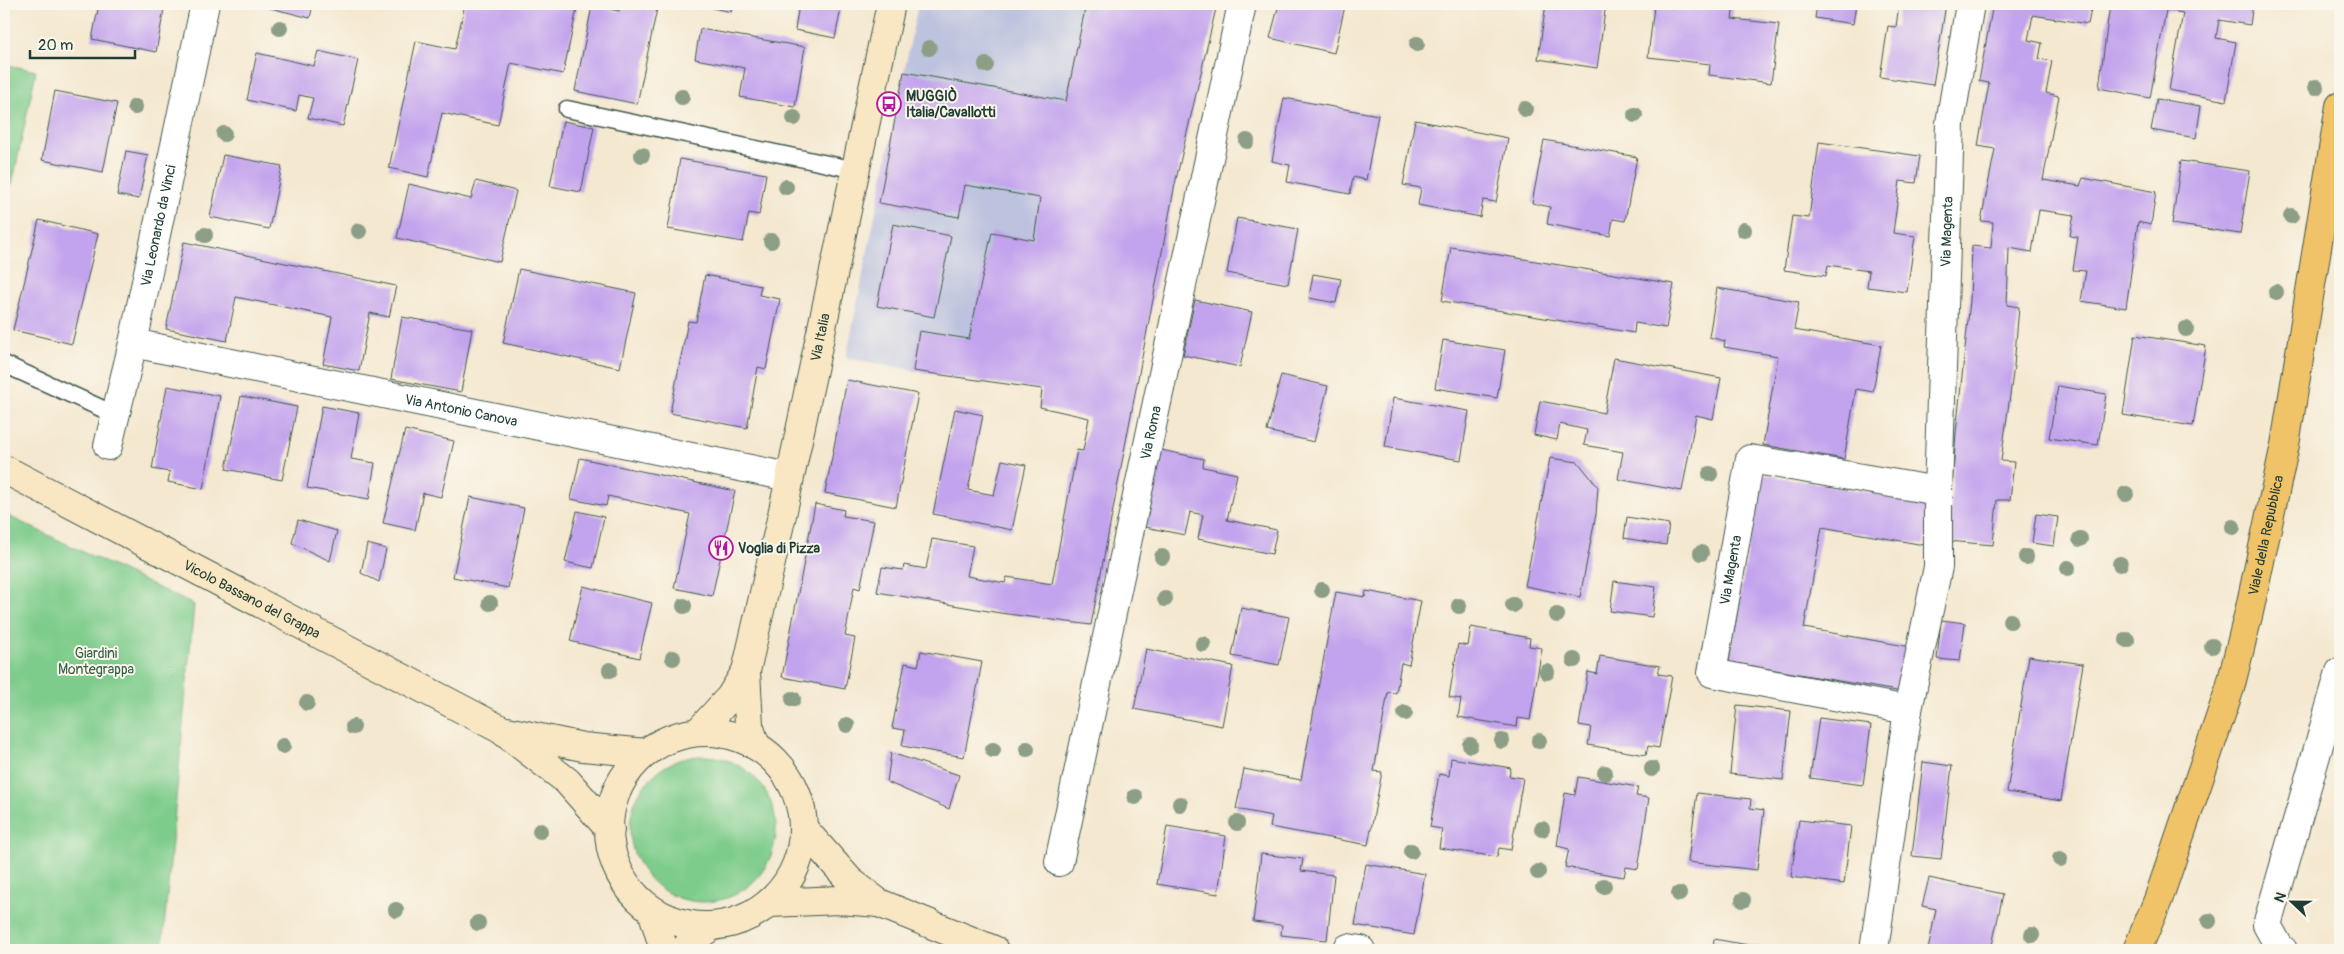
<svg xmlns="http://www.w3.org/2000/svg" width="2344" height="954" viewBox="0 0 2344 954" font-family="Pangolin,sans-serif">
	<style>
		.industrial { fill: #bdc3de }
		.green { fill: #7ecc8b; stroke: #4e8460 }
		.building { fill: #c2a3ed }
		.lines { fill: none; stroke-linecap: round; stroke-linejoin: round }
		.lane-casing { stroke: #3f574b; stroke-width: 19 }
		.street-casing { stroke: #3f574b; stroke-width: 30 }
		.secondary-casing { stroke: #3f574b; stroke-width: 30 }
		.primary-casing { stroke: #3f574b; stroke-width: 30 }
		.lane { stroke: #fff; stroke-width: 16 }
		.street { stroke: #fff; stroke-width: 28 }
		.secondary { stroke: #f9e7c3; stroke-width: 28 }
		.primary { stroke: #f1c369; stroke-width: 28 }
		.tree { fill: #8c9e86 }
		.labels { text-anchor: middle; stroke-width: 4; stroke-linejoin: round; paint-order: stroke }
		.poi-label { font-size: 14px; font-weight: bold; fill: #1f3d34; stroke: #fbf7ec; text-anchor: start }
		.street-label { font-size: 14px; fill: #1f3d34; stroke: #fbf7ec }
		.park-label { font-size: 14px; fill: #37614a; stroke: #fbf7ec }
	</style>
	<rect width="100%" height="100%" fill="#fbf7ec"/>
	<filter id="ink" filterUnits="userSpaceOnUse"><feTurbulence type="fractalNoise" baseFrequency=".02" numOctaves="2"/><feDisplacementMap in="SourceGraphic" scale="10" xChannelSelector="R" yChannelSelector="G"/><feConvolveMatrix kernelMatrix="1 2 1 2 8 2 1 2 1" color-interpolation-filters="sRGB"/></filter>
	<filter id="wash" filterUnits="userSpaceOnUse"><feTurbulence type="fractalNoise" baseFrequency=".0096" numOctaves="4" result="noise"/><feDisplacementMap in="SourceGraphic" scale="20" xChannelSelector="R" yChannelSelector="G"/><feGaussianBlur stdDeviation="1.12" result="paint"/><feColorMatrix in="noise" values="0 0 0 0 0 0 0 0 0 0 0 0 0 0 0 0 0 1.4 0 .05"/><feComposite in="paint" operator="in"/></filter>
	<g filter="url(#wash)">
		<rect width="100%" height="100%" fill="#f4e8d0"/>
		<path class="industrial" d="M 918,4 L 1217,4 L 1175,184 L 1133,401 L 963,379 L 846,358 Z"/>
		<g class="green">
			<path d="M 4,64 L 36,71 L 12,185 L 4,183 Z"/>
			<path d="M 4,514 L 194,605 L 162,950 L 4,950 Z"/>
			<circle cx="703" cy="829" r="73"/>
		</g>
		<g id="blocks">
			<g class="building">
				<path d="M 99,4 L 165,4 L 156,52 L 92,39 Z"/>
				<path d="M 255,4 L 313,4 L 310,18 Z"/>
				<path d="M 465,4 L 578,4 L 563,74 L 511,63 L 498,125 L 442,113 L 428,177 L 389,168 L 416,41 L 455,49 Z"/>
				<path d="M 620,4 L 658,4 L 637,104 L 575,91 L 592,6 L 619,11 Z"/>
				<path d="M 696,4 L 732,4 L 731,12 Z"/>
				<path d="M 799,4 L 842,4 L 835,38 L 795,30 Z"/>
				<path d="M 1086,4 L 1217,4 L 1175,184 L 1091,625 L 1000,613 L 877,592 L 882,567 L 903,570 L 904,565 L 926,569 L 932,539 L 973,546 L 967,576 L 1005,583 L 1007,577 L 1052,584 L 1077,450 L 1083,451 L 1089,418 L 1040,407 L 1042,389 L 913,371 L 919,331 L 969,339 L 992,232 L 1034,240 L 1040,198 L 965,185 L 959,217 L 879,203 L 904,72 L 1066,101 Z"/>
				<path d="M 1279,4 L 1334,4 L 1345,6 L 1334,53 L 1270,38 Z"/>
				<path d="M 1546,4 L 1606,4 L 1597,68 L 1538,59 Z"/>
				<path d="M 1674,4 L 1734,4 L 1732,19 L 1779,24 L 1771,83 L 1709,75 L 1710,64 L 1648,57 L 1654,6 L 1674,8 Z"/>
				<path d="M 1817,4 L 1856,4 L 1853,24 L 1815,18 Z"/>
				<path d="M 1899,4 L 1946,4 L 1933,85 L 1880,77 L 1888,26 L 1896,27 Z"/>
				<path d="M 1993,4 L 2092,4 L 2088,24 L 2033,15 L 2028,40 L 2042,43 L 2039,59 L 2052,61 L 2046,93 L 2059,96 L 2043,180 L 2080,186 L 2083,178 L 2156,192 L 2151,225 L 2138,222 L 2126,308 L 2081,301 L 2086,271 L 2073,270 L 2078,237 L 2070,236 L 2074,215 L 2039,210 L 2032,252 L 2009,248 L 2007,305 L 2019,307 L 2014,366 L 2001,461 L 2014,462 L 2010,500 L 1997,500 L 1993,545 L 1948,541 L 1956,433 L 1970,301 L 1972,246 L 1991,248 L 1993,222 L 1981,221 L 1995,149 L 1978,146 L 1989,83 L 1979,81 Z"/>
				<path d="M 2110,4 L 2253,4 L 2250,25 L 2219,20 L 2216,38 L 2236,42 L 2226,101 L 2169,90 L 2183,13 L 2166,10 L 2150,98 L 2099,88 Z"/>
				<path d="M 700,29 L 805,47 L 795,107 L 740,97 L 745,68 L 695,59 Z"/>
				<path d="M 318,51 L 358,60 L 343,126 L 308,118 L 313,98 L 299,95 L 296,111 L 247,100 L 257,53 L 314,66 Z"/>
				<path d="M 55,91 L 117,103 L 103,172 L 42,160 Z"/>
				<path d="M 1284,98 L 1378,115 L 1366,180 L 1353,177 L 1350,194 L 1287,182 L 1290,165 L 1272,161 Z"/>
				<path d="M 2157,99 L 2201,106 L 2196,138 L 2151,130 Z"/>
				<path d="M 1415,120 L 1508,138 L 1496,202 L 1483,200 L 1480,217 L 1418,205 L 1421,188 L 1403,185 Z"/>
				<path d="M 563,121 L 594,127 L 581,192 L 550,186 Z"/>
				<path d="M 1544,140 L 1637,157 L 1625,221 L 1613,219 L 1610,236 L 1547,224 L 1550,207 L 1532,203 Z"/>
				<path d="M 1819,142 L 1920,156 L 1916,183 L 1900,181 L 1893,233 L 1915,236 L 1907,292 L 1867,287 L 1869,271 L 1828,265 L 1826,276 L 1784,270 L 1792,216 L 1809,218 Z"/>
				<path d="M 126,151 L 148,155 L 139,199 L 117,195 Z"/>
				<path d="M 223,155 L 282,166 L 269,229 L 210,217 Z"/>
				<path d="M 680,159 L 766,174 L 759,215 L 749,213 L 743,242 L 668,229 Z"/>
				<path d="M 2181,161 L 2250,171 L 2240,234 L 2172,224 Z"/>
				<path d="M 476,181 L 516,191 L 500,262 L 397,238 L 409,184 L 471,199 Z"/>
				<path d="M 1237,218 L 1298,229 L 1288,284 L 1227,273 Z"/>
				<path d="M 39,220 L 98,234 L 72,344 L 13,330 Z"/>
				<path d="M 893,224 L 951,236 L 934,317 L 877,306 Z"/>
				<path d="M 184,242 L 396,286 L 389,317 L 370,313 L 359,371 L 323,364 L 332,317 L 236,297 L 227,341 L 166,329 Z"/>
				<path d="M 1451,247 L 1674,284 L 1666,328 L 1635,323 L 1634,333 L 1442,301 Z"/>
				<path d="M 519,269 L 636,293 L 620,368 L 503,343 Z"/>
				<path d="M 1313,274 L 1341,279 L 1336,303 L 1309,298 Z"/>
				<path d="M 705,275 L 761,286 L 759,295 L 780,299 L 766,369 L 758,367 L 747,428 L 670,413 L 688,321 L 696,322 Z"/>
				<path d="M 1717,288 L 1799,302 L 1794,330 L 1881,345 L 1873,392 L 1856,389 L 1844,459 L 1763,445 L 1778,356 L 1724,347 L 1725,341 L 1709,337 Z"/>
				<path d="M 1195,300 L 1252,312 L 1240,367 L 1183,355 Z"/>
				<path d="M 402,317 L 472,329 L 461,392 L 391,379 Z"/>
				<path d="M 2135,335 L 2206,346 L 2193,426 L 2123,415 Z"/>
				<path d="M 1443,340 L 1505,350 L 1497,398 L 1435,388 Z"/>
				<path d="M 1614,358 L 1721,378 L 1713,419 L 1696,415 L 1682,491 L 1618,479 L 1623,452 L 1584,445 L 1587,430 L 1560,424 L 1557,440 L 1534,435 L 1540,401 L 1604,413 Z"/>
				<path d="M 1281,375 L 1328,386 L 1314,442 L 1267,431 Z"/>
				<path d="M 847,380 L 918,394 L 896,507 L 825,493 Z"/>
				<path d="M 167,386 L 220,396 L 203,489 L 168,482 L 170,472 L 152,469 Z"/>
				<path d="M 2058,386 L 2106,394 L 2098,445 L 2049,438 Z"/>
				<path d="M 241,396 L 297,407 L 282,480 L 226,469 Z"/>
				<path d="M 1393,398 L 1469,411 L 1461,460 L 1385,447 Z"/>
				<path d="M 322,406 L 359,413 L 351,459 L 375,463 L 369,499 L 307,488 Z"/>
				<path d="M 955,409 L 983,415 L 968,490 L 994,495 L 1002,460 L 1026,465 L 1012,530 L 933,514 Z"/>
				<path d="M 405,430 L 454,441 L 441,497 L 423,493 L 415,530 L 383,523 Z"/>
				<path d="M 1161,450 L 1204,459 L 1203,467 L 1237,474 L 1227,520 L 1277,530 L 1272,554 L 1198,539 L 1203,515 L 1190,512 L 1185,535 L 1145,527 Z"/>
				<path d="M 580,458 L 735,491 L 712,596 L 674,588 L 690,514 L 608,496 L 606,506 L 571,499 Z"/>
				<path d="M 1550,458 L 1578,462 L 1598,487 L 1596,514 L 1580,597 L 1525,586 Z"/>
				<path d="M 1761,474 L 1931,503 L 1924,545 L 1822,527 L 1804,628 L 1911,647 L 1903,692 L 1729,662 Z"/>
				<path d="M 470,497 L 524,508 L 508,588 L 453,577 Z"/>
				<path d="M 815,504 L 844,510 L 843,516 L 874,521 L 860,589 L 854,587 L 845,636 L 855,638 L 845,689 L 782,677 Z"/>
				<path d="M 577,511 L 604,517 L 593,568 L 565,562 Z"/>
				<path d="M 2036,514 L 2058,517 L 2054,546 L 2032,543 Z"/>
				<path d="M 1627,517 L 1669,524 L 1666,545 L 1624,538 Z"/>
				<path d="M 298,520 L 337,531 L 330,561 L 292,543 Z"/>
				<path d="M 367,544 L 386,549 L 379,582 L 361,573 Z"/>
				<path d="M 1614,581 L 1656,587 L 1652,617 L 1610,611 Z"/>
				<path d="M 583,586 L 652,603 L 639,658 L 570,641 Z"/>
				<path d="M 1366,591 L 1421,601 L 1409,665 L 1401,663 L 1396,693 L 1388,692 L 1374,771 L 1382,772 L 1368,845 L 1270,827 L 1272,816 L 1236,809 L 1244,769 L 1301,780 L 1336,592 L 1365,597 Z"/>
				<path d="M 1241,608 L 1289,617 L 1279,665 L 1232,656 Z"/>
				<path d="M 1941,620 L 1965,623 L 1960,661 L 1937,659 Z"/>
				<path d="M 1471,627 L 1530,638 L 1529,646 L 1542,648 L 1530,720 L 1518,718 L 1517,727 L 1458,717 L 1461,699 L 1449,697 L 1458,644 L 1468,646 Z"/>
				<path d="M 1146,649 L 1233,666 L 1222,726 L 1134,709 Z"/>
				<path d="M 921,651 L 982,662 L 964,757 L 902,746 L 905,730 L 892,728 L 905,663 L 918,666 Z"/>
				<path d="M 1600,656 L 1660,666 L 1658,674 L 1672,676 L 1659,748 L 1648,746 L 1646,755 L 1588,745 L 1591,727 L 1579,725 L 1588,672 L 1597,674 Z"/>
				<path d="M 2029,656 L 2083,664 L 2061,801 L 2007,792 Z"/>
				<path d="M 1737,705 L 1791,711 L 1783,780 L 1730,774 Z"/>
				<path d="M 1819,718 L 1871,725 L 1863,785 L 1810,778 Z"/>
				<path d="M 891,753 L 959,775 L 949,809 L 887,782 Z"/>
				<path d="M 1451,758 L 1511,768 L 1509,776 L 1523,778 L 1511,850 L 1499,848 L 1497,857 L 1439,848 L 1442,829 L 1430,827 L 1439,774 L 1449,776 Z"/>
				<path d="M 1923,762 L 1952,766 L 1941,859 L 1912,856 Z"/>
				<path d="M 1578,777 L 1638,787 L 1636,796 L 1649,798 L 1638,869 L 1626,867 L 1624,877 L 1565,867 L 1569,849 L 1557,846 L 1565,793 L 1575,795 Z"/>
				<path d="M 1697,793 L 1751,799 L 1750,808 L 1764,810 L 1757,870 L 1688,862 Z"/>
				<path d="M 1799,820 L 1851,826 L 1844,884 L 1791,877 Z"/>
				<path d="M 1167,826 L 1226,836 L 1218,894 L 1157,884 Z"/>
				<path d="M 1261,854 L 1303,859 L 1301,871 L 1334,875 L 1327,940 L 1281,935 L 1282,925 L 1253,922 Z"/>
				<path d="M 1366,864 L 1425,874 L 1414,935 L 1355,925 Z"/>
				<path d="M 1929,878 L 2003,894 L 1991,950 L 1928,950 L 1936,909 L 1922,906 Z"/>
				<path d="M 1714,939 L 1771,949 L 1771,950 L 1713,950 Z"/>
			</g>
		</g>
	</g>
	<g filter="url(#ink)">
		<use href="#blocks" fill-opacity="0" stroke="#3f574b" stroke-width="1"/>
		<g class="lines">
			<g class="lane-casing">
				<g id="lane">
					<path d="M 567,109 L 856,170"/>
					<path d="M 4,364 L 116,415"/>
				</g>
			</g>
			<g class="street-casing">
				<g id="street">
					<path id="s1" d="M 133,343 L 789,477"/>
					<path id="s2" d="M 108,446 L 133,343 L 205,4"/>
					<path id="s3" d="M 1908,710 L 1712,673 L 1750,459 L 1938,491"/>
					<path id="s4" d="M 1059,862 L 1242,4"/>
					<path d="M 1348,948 L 1361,950"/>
					<path id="s5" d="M 1874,950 L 1908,710 L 1938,567 L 1938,491 L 1950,123 L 1970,4"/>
					<path d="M 2283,950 L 2281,950 L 2267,925 L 2340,672"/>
				</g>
			</g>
			<g class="secondary-casing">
				<g id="secondary">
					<path id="s6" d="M 4,469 L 500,729 L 567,781 L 610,830"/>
					<path d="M 507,731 L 583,747 L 646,753"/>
					<path d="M 698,732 L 730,697 L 746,671"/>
					<circle cx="706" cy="829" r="97"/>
					<path id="s7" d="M 756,746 L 749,725 L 746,671 L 782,515 L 891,4"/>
					<path d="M 803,828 L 850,881 L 879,903 L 994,950"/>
					<path d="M 770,903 L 840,900 L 879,903"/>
					<path d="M 652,910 L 664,950"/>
					<path d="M 684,950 L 691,941 L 712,926"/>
				</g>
			</g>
			<g class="primary-casing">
				<g id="primary">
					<path id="s8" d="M 2137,950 L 2158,900 L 2230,688 L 2249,612 L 2285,445 L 2340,106"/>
				</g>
			</g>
			<use href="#lane" class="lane"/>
			<use href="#street" class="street"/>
			<use href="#secondary" class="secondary"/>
			<use href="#primary" class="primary"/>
		</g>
		<g class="tree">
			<circle cx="280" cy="28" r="8"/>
			<circle cx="1417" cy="44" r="8"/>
			<circle cx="929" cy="48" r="8"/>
			<circle cx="986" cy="65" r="8"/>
			<circle cx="2316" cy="87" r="8"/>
			<circle cx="682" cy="97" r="8"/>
			<circle cx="135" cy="107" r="8"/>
			<circle cx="1525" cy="109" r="8"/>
			<circle cx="1635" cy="115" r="8"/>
			<circle cx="794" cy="118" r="8"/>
			<circle cx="224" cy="134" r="8"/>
			<circle cx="1247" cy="141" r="8"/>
			<circle cx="642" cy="155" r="8"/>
			<circle cx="786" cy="187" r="8"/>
			<circle cx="2291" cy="216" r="8"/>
			<circle cx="1744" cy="230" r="8"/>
			<circle cx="359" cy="231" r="8"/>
			<circle cx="205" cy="235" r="8"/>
			<circle cx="771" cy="241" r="8"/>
			<circle cx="2276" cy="292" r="8"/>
			<circle cx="2186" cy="329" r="8"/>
			<circle cx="1710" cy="474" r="8"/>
			<circle cx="2126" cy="494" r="8"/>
			<circle cx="2233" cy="527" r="8"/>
			<circle cx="2080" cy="539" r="8"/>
			<circle cx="1701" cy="553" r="8"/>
			<circle cx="1162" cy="557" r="8"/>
			<circle cx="2026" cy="557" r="8"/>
			<circle cx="2120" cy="564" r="8"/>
			<circle cx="2068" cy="568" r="8"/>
			<circle cx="1322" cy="590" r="8"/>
			<circle cx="1165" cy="599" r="8"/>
			<circle cx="490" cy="603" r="8"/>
			<circle cx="1513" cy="605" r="8"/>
			<circle cx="684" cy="606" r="8"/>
			<circle cx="1459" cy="606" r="8"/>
			<circle cx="1557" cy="615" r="8"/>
			<circle cx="2010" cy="621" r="8"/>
			<circle cx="2127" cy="640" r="8"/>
			<circle cx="1203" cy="644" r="8"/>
			<circle cx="2212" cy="646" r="8"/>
			<circle cx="673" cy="658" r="8"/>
			<circle cx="1574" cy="660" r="8"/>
			<circle cx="610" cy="670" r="8"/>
			<circle cx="1547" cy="672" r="8"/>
			<circle cx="793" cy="699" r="8"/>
			<circle cx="307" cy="703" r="8"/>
			<circle cx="1405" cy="713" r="8"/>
			<circle cx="847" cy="725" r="8"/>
			<circle cx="353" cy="727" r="8"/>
			<circle cx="1502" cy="741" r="8"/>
			<circle cx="1539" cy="741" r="8"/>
			<circle cx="1470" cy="745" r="8"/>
			<circle cx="283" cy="746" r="8"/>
			<circle cx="1027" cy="749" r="8"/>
			<circle cx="993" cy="750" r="8"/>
			<circle cx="1652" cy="769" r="8"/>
			<circle cx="1605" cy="773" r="8"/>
			<circle cx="1135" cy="797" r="8"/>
			<circle cx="1180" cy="804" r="8"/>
			<circle cx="1237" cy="823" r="8"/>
			<circle cx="1542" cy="829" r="8"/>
			<circle cx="540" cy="831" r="8"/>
			<circle cx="1411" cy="851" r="8"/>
			<circle cx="2060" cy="859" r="8"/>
			<circle cx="1538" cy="872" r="8"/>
			<circle cx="1604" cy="886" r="8"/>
			<circle cx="1679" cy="894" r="8"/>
			<circle cx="1743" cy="900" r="8"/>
			<circle cx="396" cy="910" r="8"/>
			<circle cx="2209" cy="921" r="8"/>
			<circle cx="478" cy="923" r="8"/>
			<circle cx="2032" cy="935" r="8"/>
		</g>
	</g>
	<defs>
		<g id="bus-ring" transform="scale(1.25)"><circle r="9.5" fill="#fbf7ec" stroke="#b5179e" stroke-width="1.5"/><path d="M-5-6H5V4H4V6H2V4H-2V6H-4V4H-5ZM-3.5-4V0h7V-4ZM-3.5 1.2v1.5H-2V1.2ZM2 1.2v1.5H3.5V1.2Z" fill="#b5179e"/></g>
		<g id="restaurant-ring" transform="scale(1.25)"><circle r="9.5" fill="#fbf7ec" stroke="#b5179e" stroke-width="1.5"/><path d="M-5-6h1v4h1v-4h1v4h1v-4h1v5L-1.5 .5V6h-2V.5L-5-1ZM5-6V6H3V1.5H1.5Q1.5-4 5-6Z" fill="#b5179e"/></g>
	</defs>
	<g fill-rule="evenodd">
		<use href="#bus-ring" x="889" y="104"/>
		<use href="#restaurant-ring" x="721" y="548"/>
	</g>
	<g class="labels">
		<g class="poi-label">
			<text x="906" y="101">MUGGIÒ<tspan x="906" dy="16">Italia/Cavallotti</tspan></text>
			<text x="738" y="553">Voglia di Pizza</text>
		</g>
		<g class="street-label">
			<text dy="5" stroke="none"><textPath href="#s2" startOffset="226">Via Leonardo da Vinci</textPath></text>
			<text dy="5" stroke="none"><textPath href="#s5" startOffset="724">Via Magenta</textPath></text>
			<text dy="5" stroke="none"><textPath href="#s7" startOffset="418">Via Italia</textPath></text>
			<text dy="5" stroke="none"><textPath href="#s1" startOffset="335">Via Antonio Canova</textPath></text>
			<text dy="5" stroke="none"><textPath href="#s4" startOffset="439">Via Roma</textPath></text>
			<text dy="5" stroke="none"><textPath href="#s8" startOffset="435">Viale della Repubblica</textPath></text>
			<text dy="5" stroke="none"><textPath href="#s3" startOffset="304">Via Magenta</textPath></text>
			<text dy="5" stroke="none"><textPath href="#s6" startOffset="280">Vicolo Bassano del Grappa</textPath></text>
		</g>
		<g class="park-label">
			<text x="96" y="658">Giardini<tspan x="96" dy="16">Montegrappa</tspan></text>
		</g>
	</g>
	<rect width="2344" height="954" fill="none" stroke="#fbf7ec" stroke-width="20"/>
	<g transform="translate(2292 902) rotate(292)" stroke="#fbf7ec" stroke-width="4" paint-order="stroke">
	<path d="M0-4L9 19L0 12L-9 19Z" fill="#1f3d34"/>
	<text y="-8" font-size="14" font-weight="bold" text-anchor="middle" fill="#1f3d34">N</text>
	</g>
	<path d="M30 50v8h105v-8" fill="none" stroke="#1f3d34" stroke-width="2.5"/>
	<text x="38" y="50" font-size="15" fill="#1f3d34" stroke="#fbf7ec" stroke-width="4" paint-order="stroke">20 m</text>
</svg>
